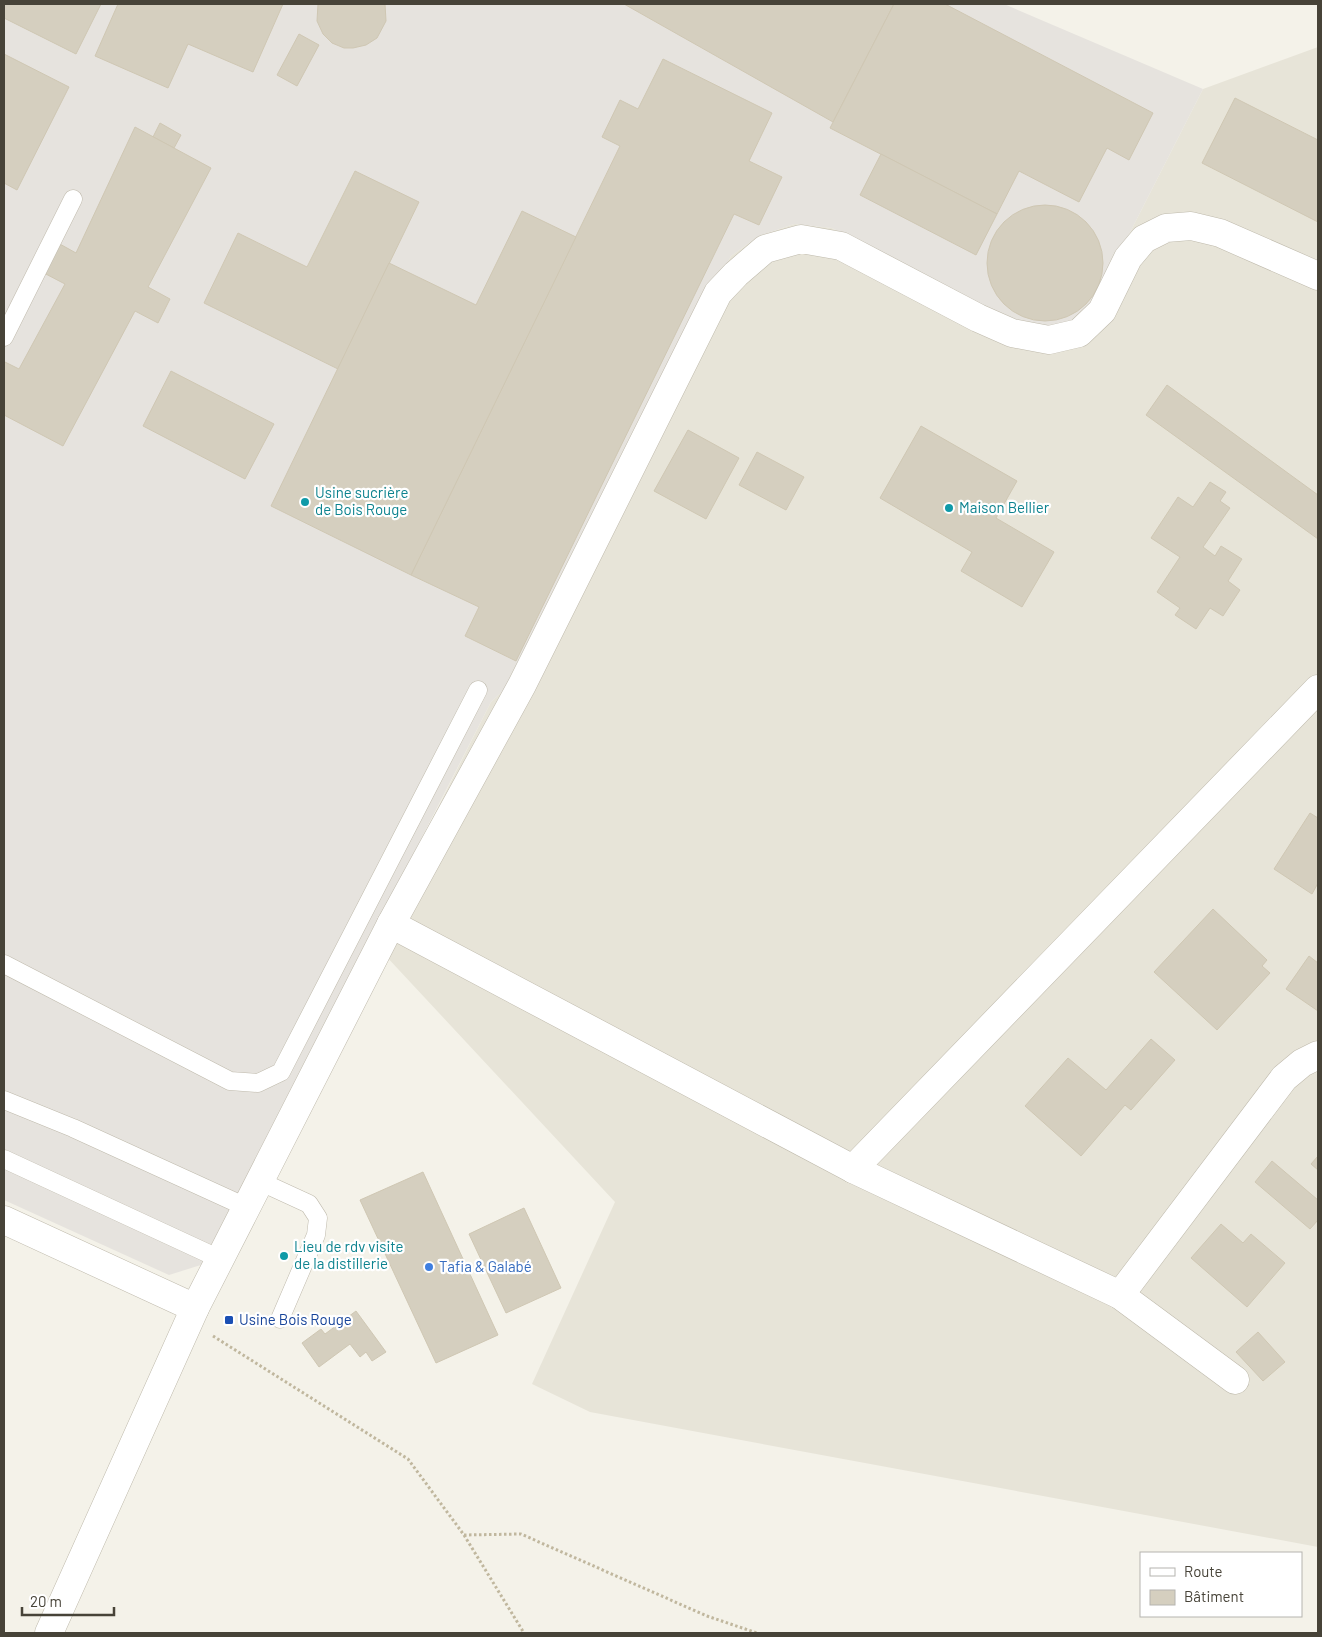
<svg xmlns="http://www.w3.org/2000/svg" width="1322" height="1637" viewBox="0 0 1322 1637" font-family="Barlow,sans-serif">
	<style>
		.residential { fill: #e7e4d8 }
		.industrial { fill: #e6e3de }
		.building { fill: #d5cfbf; stroke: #cfc7b3 }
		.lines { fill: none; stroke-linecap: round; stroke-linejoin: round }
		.service-casing { stroke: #bfbaac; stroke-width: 19 }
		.minor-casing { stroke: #bfbaac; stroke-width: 29 }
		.path { stroke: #c0b79e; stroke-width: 3; stroke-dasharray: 2.5 2.5; stroke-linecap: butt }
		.service { stroke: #fff; stroke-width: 18 }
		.minor { stroke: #fff; stroke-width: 28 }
		.culture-dot { fill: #0f9aa8; stroke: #fff; stroke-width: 2 }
		.shop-dot { fill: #3f7fe0; stroke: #fff; stroke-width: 2 }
		.transit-dot { fill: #1a4fb4; stroke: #fff; stroke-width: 2 }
		.labels { text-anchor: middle; stroke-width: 4.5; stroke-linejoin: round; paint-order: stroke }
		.culture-label { font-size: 15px; fill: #0d838f; stroke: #fff; text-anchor: start }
		.shop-label { font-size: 15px; fill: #366cbe; stroke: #fff; text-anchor: start }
		.transit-label { font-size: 15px; fill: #164399; stroke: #fff; text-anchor: start }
	</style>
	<rect width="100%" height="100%" fill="#f4f2e9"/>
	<path class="residential" d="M 1318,47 L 1318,1547 L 590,1412 L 532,1384 L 615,1202 L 371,940 L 491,702 L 520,675 L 731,256 L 759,236 L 794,224 L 832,228 L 980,306 L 1093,305 L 1203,89 Z"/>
	<path class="industrial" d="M 4,4 L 1004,4 L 1203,89 L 1093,305 L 1074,323 L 1046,329 L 1014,323 L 832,228 L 794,224 L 759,236 L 731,256 L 520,675 L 491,702 L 204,1264 L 169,1275 L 4,1200 Z"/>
	<g class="building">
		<path d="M 4,4 L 101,4 L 76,54 L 4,18 Z"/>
		<path d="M 118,4 L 283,4 L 253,72 L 188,44 L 168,88 L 95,56 Z"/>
		<path d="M 318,4 L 385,4 L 386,21 L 377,38 L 366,45 L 353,48 L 344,48 L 332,43 L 323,34 L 317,21 Z"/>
		<path d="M 624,4 L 894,4 L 833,122 Z"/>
		<path d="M 894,4 L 945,4 L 1153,113 L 1129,160 L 1107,148 L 1079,202 L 1019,171 L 997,214 L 830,128 Z"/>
		<path d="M 299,34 L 319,45 L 297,86 L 277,75 Z"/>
		<path d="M 4,54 L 69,87 L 17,190 L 4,183 Z"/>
		<path d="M 663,59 L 772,113 L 749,161 L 782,177 L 759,225 L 734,214 L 516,661 L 465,636 L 479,607 L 411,575 L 620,146 L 602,137 L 620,100 L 638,109 Z"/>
		<path d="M 1235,98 L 1318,140 L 1318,222 L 1202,163 Z"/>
		<path d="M 160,123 L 181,135 L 174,148 L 153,137 Z"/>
		<path d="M 135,127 L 211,168 L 148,287 L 170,299 L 158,323 L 135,311 L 63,446 L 4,415 L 4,364 L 5,362 L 19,369 L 65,284 L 42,272 L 58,243 L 76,253 Z"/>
		<path d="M 881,154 L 997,214 L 976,255 L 860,195 Z"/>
		<path d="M 355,171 L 419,202 L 338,369 L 204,303 L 238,233 L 307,267 Z"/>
		<circle cx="1045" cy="263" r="58"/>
		<path d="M 522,211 L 576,237 L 411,575 L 271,506 L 389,263 L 476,305 Z"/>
		<path d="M 171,371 L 274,424 L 245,479 L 143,426 Z"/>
		<path d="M 1167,385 L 1318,495 L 1318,539 L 1146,415 Z"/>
		<path d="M 921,426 L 1017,481 L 996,518 L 1054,552 L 1022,607 L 961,571 L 972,552 L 880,498 Z"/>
		<path d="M 688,430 L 739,458 L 706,519 L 654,491 Z"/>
		<path d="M 757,452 L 804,477 L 786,510 L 739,485 Z"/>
		<path d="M 1210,482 L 1226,492 L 1220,501 L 1230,508 L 1203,547 L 1215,556 L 1221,546 L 1242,559 L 1228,581 L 1240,590 L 1223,616 L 1210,608 L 1196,629 L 1175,615 L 1180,608 L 1157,592 L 1180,557 L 1151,538 L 1178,497 L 1193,507 Z"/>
		<path d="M 1310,813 L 1318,818 L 1318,883 L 1312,894 L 1274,869 Z"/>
		<path d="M 1213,909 L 1267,960 L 1262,966 L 1270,973 L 1217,1030 L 1154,972 Z"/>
		<path d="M 1309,956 L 1318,963 L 1318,1011 L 1286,989 Z"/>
		<path d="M 1151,1039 L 1175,1060 L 1131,1110 L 1125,1105 L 1081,1156 L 1025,1106 L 1068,1058 L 1106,1090 Z"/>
		<path d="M 1318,1156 L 1318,1170 L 1311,1164 Z"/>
		<path d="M 1272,1161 L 1318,1200 L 1318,1220 L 1310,1229 L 1255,1182 Z"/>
		<path d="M 423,1172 L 498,1335 L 436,1363 L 360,1200 Z"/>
		<path d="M 524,1208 L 561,1288 L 506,1313 L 469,1234 Z"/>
		<path d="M 1221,1224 L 1243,1243 L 1251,1234 L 1285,1263 L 1247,1307 L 1191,1258 Z"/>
		<path d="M 356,1311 L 386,1352 L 372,1361 L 366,1352 L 360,1357 L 350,1344 L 319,1367 L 302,1343 L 321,1329 L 325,1334 Z"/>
		<path d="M 1258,1332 L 1285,1362 L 1263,1381 L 1236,1352 Z"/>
	</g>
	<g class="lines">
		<g class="service-casing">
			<g id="service">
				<path d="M 4,337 L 73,199"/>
				<path d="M 4,964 L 230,1081 L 258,1083 L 281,1072 L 478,690"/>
				<path d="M 4,1100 L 73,1128 L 246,1207"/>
				<path d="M 4,1159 L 220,1259"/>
				<path d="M 259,1181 L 309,1204 L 318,1218 L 316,1235 L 280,1319"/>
			</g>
		</g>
		<g class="minor-casing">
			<g id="minor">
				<path d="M 391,924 L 853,1169 L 1120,1295 L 1235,1380"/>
				<path d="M 853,1169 L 1318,689"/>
				<path d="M 4,1220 L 195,1308"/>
				<path d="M 1120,1295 L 1284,1078 L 1302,1063 L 1318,1055"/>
				<path d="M 49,1633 L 195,1308 L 391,924 L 522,685 L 718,293 L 736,274 L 765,249 L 801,239 L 841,246 L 978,318 L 1012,333 L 1049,340 L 1079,333 L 1102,311 L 1128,258 L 1144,239 L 1166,228 L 1191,226 L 1220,233 L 1318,276"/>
			</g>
		</g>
		<g class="path">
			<path d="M 213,1336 L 408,1459 L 464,1535 L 524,1633"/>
			<path d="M 464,1535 L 521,1534 L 707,1616 L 757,1633"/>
		</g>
		<use href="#service" class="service"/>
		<use href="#minor" class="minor"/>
	</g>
	<g class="culture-dot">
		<circle cx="305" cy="502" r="5"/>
		<circle cx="949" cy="508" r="5"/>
		<circle cx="284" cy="1256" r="5"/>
	</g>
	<circle class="shop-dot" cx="429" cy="1267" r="5"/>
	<rect class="transit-dot" x="224" y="1315" width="10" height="10" rx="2.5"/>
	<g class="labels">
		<g class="culture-label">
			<text x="315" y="498">Usine sucrière<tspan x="315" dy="17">de Bois Rouge</tspan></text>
			<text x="959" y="513">Maison Bellier</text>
			<text x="294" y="1252">Lieu de rdv visite<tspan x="294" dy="17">de la distillerie</tspan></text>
		</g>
		<g class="shop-label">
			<text x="439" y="1272">Tafia &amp; Galabé</text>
		</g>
		<g class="transit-label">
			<text x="239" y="1325">Usine Bois Rouge</text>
		</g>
	</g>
	<rect width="1322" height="1637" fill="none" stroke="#474338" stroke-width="10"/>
	<rect x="1140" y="1552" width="162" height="65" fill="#ffffff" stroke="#b5b4af"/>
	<rect x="1150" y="1568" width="25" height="8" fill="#ffffff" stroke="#b5b4af"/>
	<text x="1184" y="1577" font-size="15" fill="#474338">Route</text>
	<rect x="1150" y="1590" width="25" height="15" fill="#d5cfbf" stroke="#b5b4af"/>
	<text x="1184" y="1602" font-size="15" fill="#474338">Bâtiment</text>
	<path d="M22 1607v8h92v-8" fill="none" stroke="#474338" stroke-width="2.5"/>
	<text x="30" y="1607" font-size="15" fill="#474338" stroke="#ffffff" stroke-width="4" paint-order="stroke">20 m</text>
</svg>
